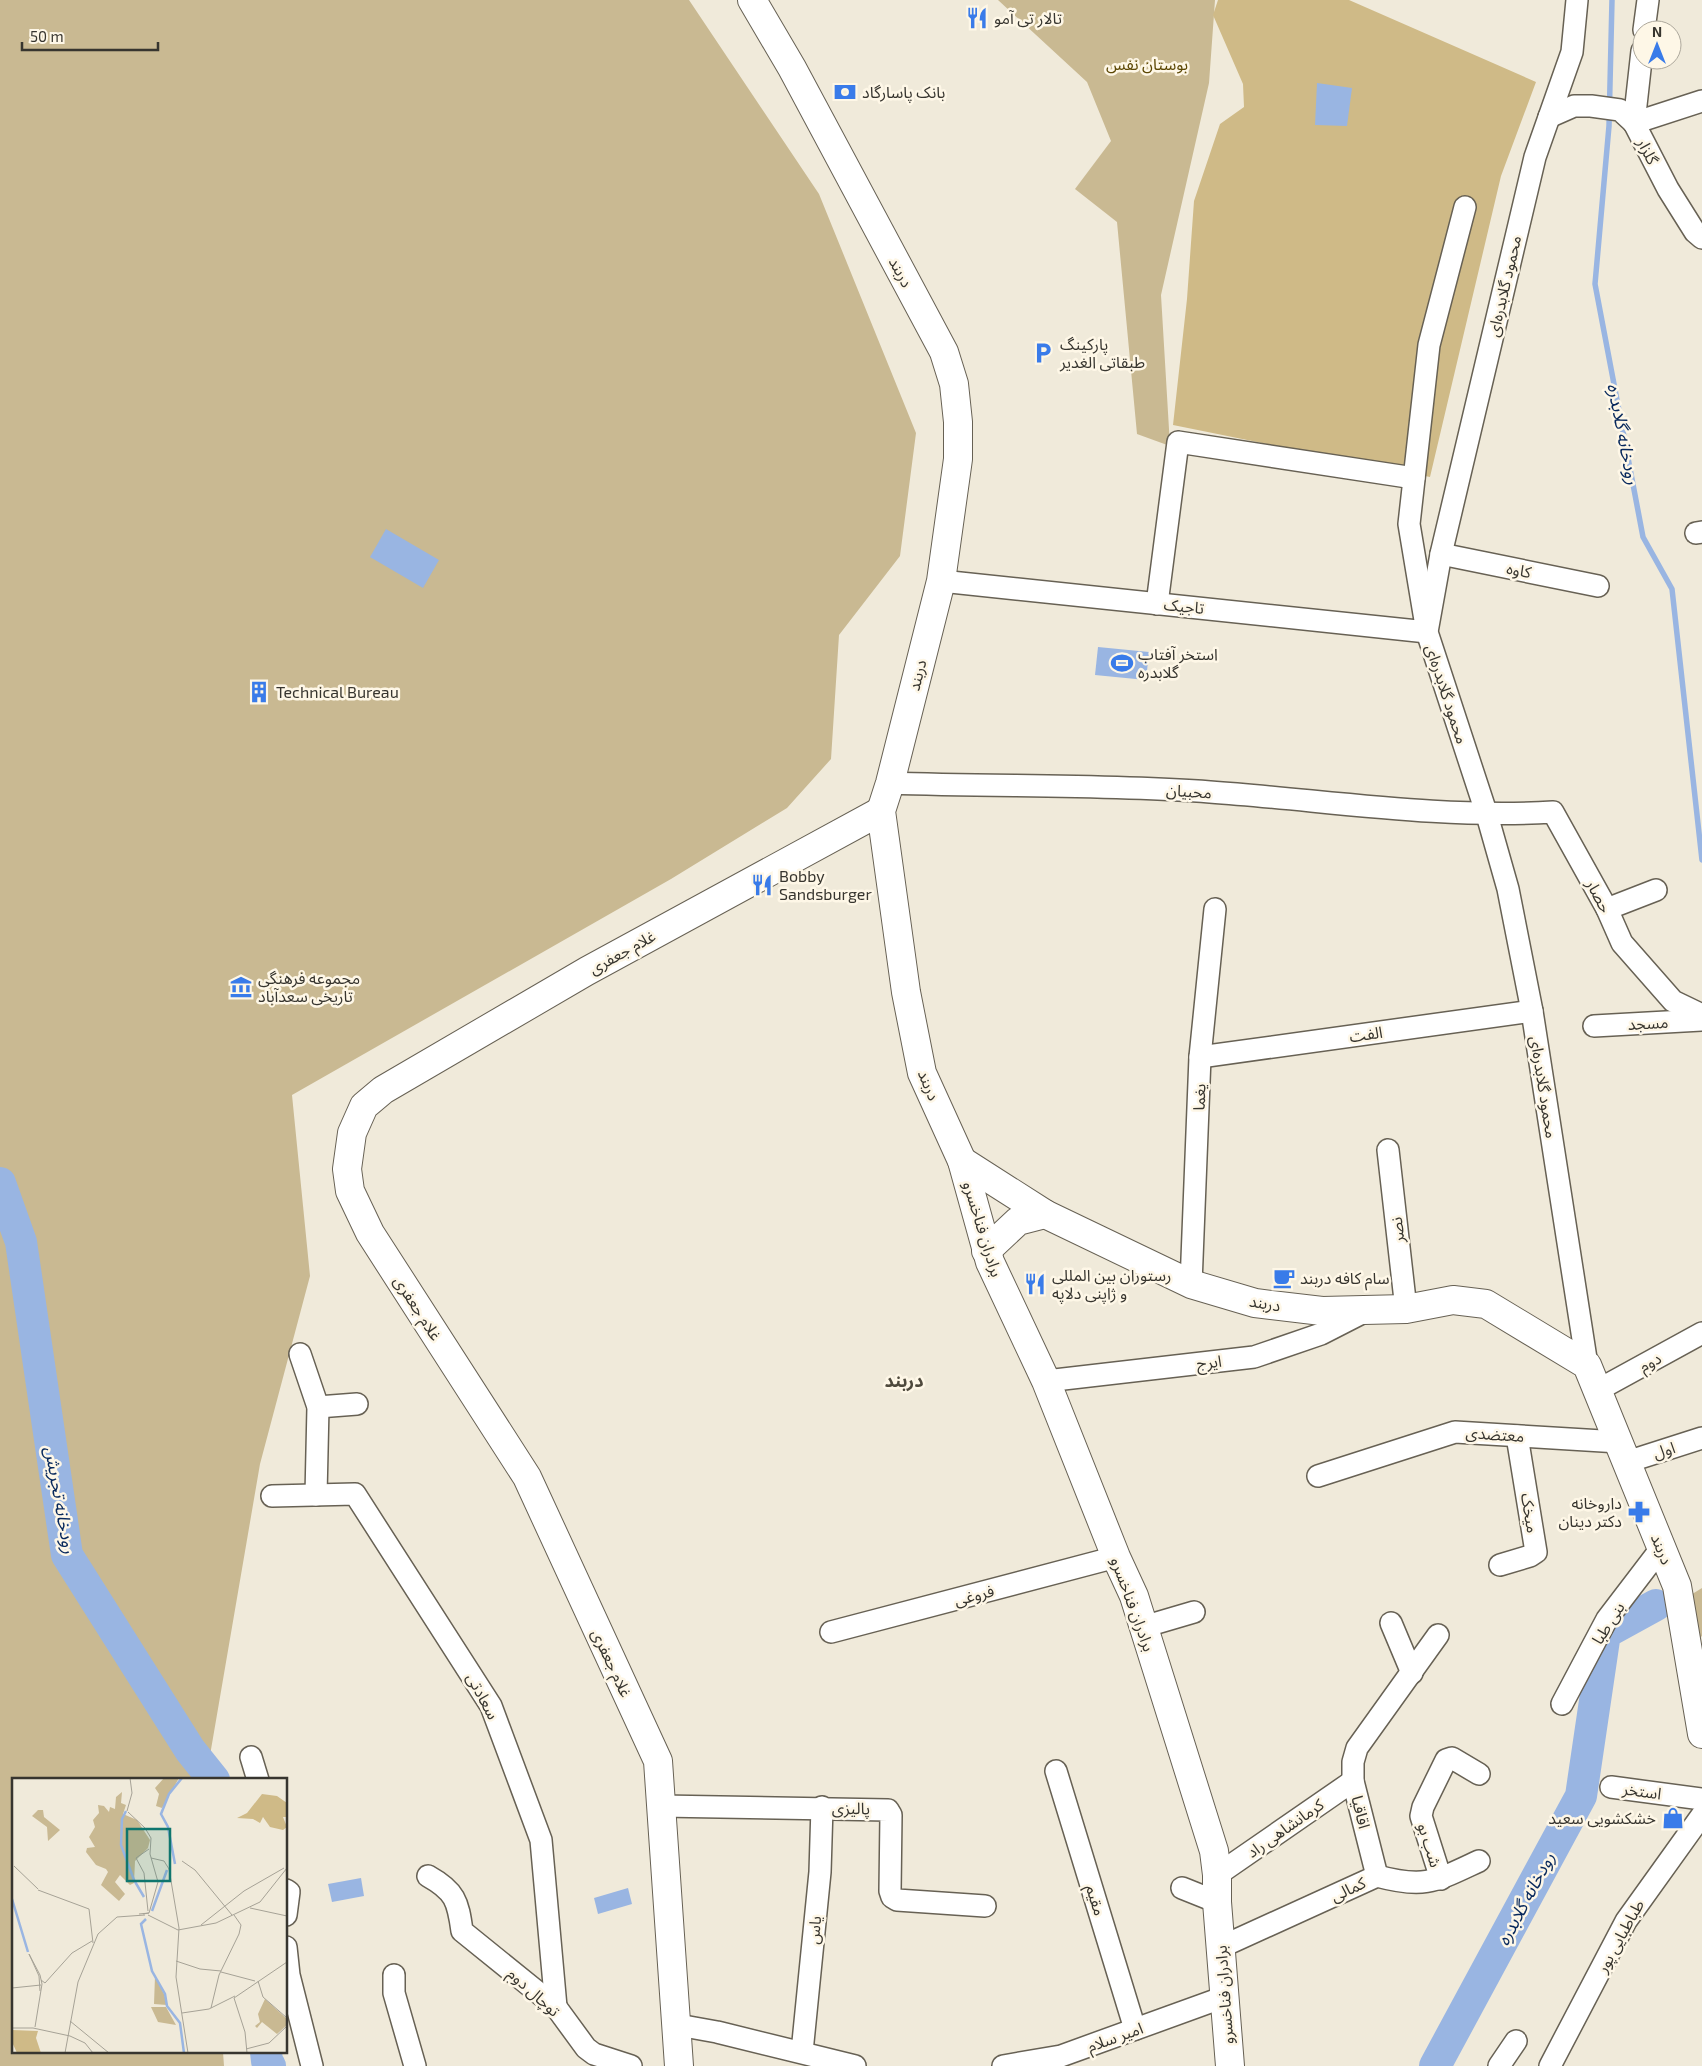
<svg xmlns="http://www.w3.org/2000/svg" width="1702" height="2066" viewBox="0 0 1702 2066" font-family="'Exo 2','Noto Sans Arabic',sans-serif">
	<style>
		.green { fill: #c9b992 }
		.forest { fill: #cfba87 }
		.water { fill: #99b5e2 }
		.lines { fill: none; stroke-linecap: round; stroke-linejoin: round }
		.stream { stroke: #99b5e2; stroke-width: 5.5 }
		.river { stroke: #99b5e2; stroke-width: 32 }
		.minor-casing { stroke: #676154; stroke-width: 24 }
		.secondary-casing { stroke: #676154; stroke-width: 30 }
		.minor { stroke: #fff; stroke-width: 21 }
		.secondary { stroke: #fff; stroke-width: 28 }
		.labels { text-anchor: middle; stroke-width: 5; stroke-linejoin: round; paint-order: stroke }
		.poi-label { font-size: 16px; fill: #37352f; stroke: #fef7e7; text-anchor: start }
		.park-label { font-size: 16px; fill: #5c4704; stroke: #fef7e7 }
		.street-label { font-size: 16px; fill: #37352f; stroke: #fef7e7 }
		.water-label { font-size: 18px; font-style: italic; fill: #07285c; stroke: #fef7e7 }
		.neighbourhood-label { font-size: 18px; font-weight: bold; fill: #4f4a3d; stroke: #fef7e7 }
		.inset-river { fill: none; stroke: #99b5e2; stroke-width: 2.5 }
		.inset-road { fill: none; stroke: #a6a296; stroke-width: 1 }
		.view { fill: #0f766e; fill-opacity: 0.15; stroke: #0f766e; stroke-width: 2.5 }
		.inset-edge { fill: none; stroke: #37352f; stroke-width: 2.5 }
	</style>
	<rect width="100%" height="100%" fill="#f0eada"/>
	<g class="green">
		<path d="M 0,0 L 689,0 L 819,194 L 916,433 L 900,556 L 839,635 L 831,759 L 787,808 L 671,879 L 292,1095 L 310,1276 L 260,1464 L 208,1767 L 208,1780 L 14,1780 L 14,2052 L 223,2052 L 224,2066 L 0,2066 Z"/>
		<path d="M 998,0 L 1215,0 L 1209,83 L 1161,295 L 1170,446 L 1137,434 L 1117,222 L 1075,189 L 1111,141 L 1087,82 Z"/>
		<path d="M 1702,1588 L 1702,1636 L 1697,1640 L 1689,1596 Z"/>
	</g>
	<path class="forest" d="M 1218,0 L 1349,0 L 1536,82 L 1501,176 L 1430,477 L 1173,425 L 1187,299 L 1194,201 L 1220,124 L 1244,107 L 1243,84 L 1213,15 Z"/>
	<g class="water">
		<path d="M 1317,83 L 1352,88 L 1347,126 L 1315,125 Z"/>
		<path d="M 386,529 L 439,560 L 423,588 L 370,557 Z"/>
		<path d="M 1098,647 L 1149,652 L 1146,680 L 1095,675 Z"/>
		<path d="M 361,1878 L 364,1896 L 332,1902 L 328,1884 Z"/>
		<path d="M 628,1888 L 632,1904 L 598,1914 L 594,1898 Z"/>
	</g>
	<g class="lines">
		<path class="stream" d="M 1612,0 L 1609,126 L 1595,284 L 1643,537 L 1672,589 L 1702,860"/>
		<g class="river">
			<path d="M 0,1183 L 21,1242 L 67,1555 L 190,1750 L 214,1780"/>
			<path d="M 266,2052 L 267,2061 L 270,2066"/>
			<path d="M 1435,2066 L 1581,1796 L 1605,1633 L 1656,1605"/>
		</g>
		<g class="minor-casing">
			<g id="minor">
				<path d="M 1577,0 L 1572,52 L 1535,157 L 1441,554 L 1427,632 L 1487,815 L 1508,889 L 1532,1011 L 1587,1365"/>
				<path d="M 1644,30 L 1648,0"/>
				<path d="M 1642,51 L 1634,123 L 1668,189 L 1695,232 L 1702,238"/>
				<path d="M 1549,117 L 1574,106 L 1591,106 L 1620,110 L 1634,123"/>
				<path d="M 1634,123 L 1702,101"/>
				<path d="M 1696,533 L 1702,532"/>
				<path d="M 1441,554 L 1598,586"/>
				<path d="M 941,581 L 1427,632 L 1409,524 L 1429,345 L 1465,207"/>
				<path d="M 1157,604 L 1178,442 L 1414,478"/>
				<path d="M 890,783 C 997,787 1104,784 1210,792 C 1324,800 1439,819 1553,812 L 1607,909 L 1622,943 L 1673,1001 L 1702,1015"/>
				<path d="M 1607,909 L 1656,890"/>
				<path d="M 1594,1026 L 1702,1020"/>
				<path d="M 1200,1057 L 1532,1011"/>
				<path d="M 1388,1150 L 1406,1309"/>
				<path d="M 1191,1284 L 1200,1057 L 1215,909"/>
				<path d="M 300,1354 L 318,1407 L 316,1495"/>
				<path d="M 1046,1381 L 1254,1357 L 1321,1334 L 1364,1312"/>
				<path d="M 1598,1390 L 1702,1333"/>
				<path d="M 318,1407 L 357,1404"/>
				<path d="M 1627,1462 L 1702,1438"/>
				<path d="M 1318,1476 L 1455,1432 L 1619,1442"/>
				<path d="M 272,1496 L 355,1494 L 491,1706 L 541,1840 L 556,2007"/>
				<path d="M 1500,1565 L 1530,1556 L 1536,1552 L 1517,1436"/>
				<path d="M 1391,1623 L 1412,1673"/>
				<path d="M 1143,1627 L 1194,1612"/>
				<path d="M 831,1632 L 1116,1557"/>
				<path d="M 1562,1704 L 1607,1619 L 1662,1547"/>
				<path d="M 251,1757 L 258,1780"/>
				<path d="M 1056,1771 L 1135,2029"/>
				<path d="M 1611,1787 L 1702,1799"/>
				<path d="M 661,1806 L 888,1810 L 891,1815 L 890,1891 L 892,1897 L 897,1900 L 985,1906"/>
				<path d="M 1217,1875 L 1353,1781"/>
				<path d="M 428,1876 C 455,1891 458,1901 462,1931 L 556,2007 L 586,2048 L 594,2054 L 631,2066"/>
				<path d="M 1377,1876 L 1353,1781 L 1353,1762 L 1357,1748 L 1438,1635"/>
				<path d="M 1441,1879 L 1421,1816 L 1423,1807 L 1446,1760 L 1452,1758 L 1479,1774"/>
				<path d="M 1182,1888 L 1217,1902"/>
				<path d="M 286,1890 L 289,1892 L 286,1915"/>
				<path d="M 286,1947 L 289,1975 L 312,2066"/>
				<path d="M 1221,1947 L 1377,1876 C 1425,1889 1436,1881 1479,1861"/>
				<path d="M 394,1975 L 394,1993 L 415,2066"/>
				<path d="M 678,2025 L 717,2032 L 855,2066"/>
				<path d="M 802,2052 L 820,1872 L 822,1807"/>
				<path d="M 1003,2066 L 1061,2056 L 1224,1997"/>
				<path d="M 1499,2066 L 1516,2041"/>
				<path d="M 1550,2066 L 1626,1921 L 1702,1815"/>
			</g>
		</g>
		<g class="secondary-casing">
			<g id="secondary">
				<path d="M 752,0 L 792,68 L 944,352 L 954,384 L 958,422 L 958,459 L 941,581 L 890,783 L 881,811 L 906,992 L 922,1073 L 962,1161 L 990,1262 L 1046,1381 L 1116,1557 L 1134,1596 L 1214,1851 L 1217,1875 L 1217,1902 L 1230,2066"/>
				<path d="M 962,1161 L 1045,1214 L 1191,1284 L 1255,1303 L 1322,1311 L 1406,1309 L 1453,1300 L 1486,1304 L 1587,1365 L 1677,1586 L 1702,1734"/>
				<path d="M 986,1251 L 1018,1221 L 1045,1214"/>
				<path d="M 679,2066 L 658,1761 L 527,1477 L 370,1233 L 350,1191 L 347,1169 L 352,1133 L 364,1106 L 383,1090 L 587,971 L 881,811"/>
			</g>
		</g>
		<use href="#minor" class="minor"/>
		<use href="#secondary" class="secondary"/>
	</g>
	<defs>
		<g id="restaurant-bare" transform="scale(1.725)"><path d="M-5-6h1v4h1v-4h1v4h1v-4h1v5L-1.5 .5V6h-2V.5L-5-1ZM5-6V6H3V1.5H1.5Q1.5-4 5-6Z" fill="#397be9" stroke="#fef7e7" stroke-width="2.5" paint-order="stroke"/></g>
		<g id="bank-bare" transform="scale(1.725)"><path d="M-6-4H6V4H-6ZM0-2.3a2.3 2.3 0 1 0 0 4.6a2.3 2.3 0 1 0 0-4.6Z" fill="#397be9" stroke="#fef7e7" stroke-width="2.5" paint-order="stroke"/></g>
		<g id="parking-bare" transform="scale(1.725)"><path d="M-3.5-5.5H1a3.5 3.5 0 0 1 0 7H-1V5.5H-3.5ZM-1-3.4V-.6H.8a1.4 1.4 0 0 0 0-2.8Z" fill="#397be9" stroke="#fef7e7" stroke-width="2.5" paint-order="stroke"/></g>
		<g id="stadium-bare" transform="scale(1.725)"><path d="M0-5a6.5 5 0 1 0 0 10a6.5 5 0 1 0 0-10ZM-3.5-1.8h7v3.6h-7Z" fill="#397be9" stroke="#fef7e7" stroke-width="2.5" paint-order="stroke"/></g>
		<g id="building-bare" transform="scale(1.725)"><path d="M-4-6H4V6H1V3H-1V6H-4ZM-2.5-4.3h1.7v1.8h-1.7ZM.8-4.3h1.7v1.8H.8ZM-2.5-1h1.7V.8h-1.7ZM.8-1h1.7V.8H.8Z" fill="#397be9" stroke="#fef7e7" stroke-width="2.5" paint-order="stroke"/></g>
		<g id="museum-bare" transform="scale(1.725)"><path d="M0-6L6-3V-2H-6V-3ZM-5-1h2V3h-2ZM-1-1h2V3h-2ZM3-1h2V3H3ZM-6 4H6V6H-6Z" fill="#397be9" stroke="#fef7e7" stroke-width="2.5" paint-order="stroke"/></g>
		<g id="cafe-bare" transform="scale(1.725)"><path d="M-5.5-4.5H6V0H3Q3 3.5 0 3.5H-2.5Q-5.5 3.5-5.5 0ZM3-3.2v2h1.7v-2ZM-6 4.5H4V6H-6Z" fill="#397be9" stroke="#fef7e7" stroke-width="2.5" paint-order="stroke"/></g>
		<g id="pharmacy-bare" transform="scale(1.725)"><path d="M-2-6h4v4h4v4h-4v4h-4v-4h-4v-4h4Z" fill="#397be9" stroke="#fef7e7" stroke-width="2.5" paint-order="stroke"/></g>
		<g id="shop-bare" transform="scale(1.725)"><path d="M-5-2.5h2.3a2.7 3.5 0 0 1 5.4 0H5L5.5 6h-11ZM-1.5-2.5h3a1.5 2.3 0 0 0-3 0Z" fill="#397be9" stroke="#fef7e7" stroke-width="2.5" paint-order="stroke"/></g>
	</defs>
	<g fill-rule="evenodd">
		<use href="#restaurant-bare" x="977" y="18"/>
		<use href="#bank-bare" x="845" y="92"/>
		<use href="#parking-bare" x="1043" y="353"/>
		<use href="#stadium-bare" x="1122" y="663"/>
		<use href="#building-bare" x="259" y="692"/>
		<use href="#restaurant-bare" x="762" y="885"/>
		<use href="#museum-bare" x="241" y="987"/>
		<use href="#cafe-bare" x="1284" y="1278"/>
		<use href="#restaurant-bare" x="1035" y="1284"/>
		<use href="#pharmacy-bare" x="1639" y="1512"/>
		<use href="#shop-bare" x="1673" y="1818"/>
	</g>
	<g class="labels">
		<g class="poi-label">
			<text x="994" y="24">تالار تی آمو</text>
			<text x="862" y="98">بانک پاسارگاد</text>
			<text x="1060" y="350">پارکینگ<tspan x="1060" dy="18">طبقاتی الغدیر</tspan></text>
			<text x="1138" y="660">استخر آفتاب<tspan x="1138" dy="18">گلابدره</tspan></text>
			<text x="276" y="698">Technical Bureau</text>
			<text x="779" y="882">Bobby<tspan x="779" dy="18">Sandsburger</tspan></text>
			<text x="258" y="984">مجموعه فرهنگی<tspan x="258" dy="18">تاریخی سعدآباد</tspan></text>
			<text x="1052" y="1281">رستوران بین المللی<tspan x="1052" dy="18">و ژاپنی دلاپه</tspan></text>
			<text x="1300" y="1284">سام کافه دربند</text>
			<text x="1622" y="1509" text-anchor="end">داروخانه<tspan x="1622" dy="18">دکتر دینان</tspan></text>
			<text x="1656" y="1824" text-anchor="end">خشکشویی سعید</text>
		</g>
		<g class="park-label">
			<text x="1147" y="70">بوستان نفس</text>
		</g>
		<g class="street-label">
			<text transform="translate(1648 151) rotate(63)" y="6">گلزار</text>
			<text transform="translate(901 272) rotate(62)" y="6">دربند</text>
			<text transform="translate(1504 286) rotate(-77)" y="6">محمود گلابدره‌ای</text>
			<text transform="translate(1519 570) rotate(11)" y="6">کاوه</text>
			<text transform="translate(1184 606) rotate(6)" y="6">تاجیک</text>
			<text transform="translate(917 675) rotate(-76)" y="6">دربند</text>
			<text transform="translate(1447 694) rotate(72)" y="6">محمود گلابدره‌ای</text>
			<text transform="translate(1189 791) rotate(4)" y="6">محبیان</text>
			<text transform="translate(1599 896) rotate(62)" y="6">حصار</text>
			<text transform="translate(622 952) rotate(-29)" y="6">غلام جعفری</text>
			<text transform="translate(1648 1023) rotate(-3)" y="6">مسجد</text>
			<text transform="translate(1366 1034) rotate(-8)" y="6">الفت</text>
			<text transform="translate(929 1085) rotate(68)" y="6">دربند</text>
			<text transform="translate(1544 1087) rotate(81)" y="6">محمود گلابدره‌ای</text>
			<text transform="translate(1199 1097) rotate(-88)" y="6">یغما</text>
			<text transform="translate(983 1229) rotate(73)" y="6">برادران فناخسرو</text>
			<text transform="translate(1397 1230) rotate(-96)" y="6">نصر</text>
			<text transform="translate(1265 1303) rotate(10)" y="6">دربند</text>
			<text transform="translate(418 1308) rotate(57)" y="6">غلام جعفری</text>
			<text transform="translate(1209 1362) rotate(-7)" y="6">ایرج</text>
			<text transform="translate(1650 1362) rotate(-29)" y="6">دوم</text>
			<text transform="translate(1495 1434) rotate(4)" y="6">معتضدی</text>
			<text transform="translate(1664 1450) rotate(-18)" y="6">اول</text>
			<text transform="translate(1530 1513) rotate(81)" y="6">میخک</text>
			<text transform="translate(1662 1549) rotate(68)" y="6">دربند</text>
			<text transform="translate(974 1595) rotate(-15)" y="6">فروغی</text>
			<text transform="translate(1133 1604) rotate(70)" y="6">برادران فناخسرو</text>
			<text transform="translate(1608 1623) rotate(-58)" y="6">بنی طبا</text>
			<text transform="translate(612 1663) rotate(65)" y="6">غلام جعفری</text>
			<text transform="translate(483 1696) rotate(62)" y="6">سعادتی</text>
			<text transform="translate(1642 1791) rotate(8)" y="6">استخر</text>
			<text transform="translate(851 1808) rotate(1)" y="6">پالیزی</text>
			<text transform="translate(1361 1812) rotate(76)" y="6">اقاقیا</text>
			<text transform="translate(1285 1828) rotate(-35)" y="6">کرمانشاهی راد</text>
			<text transform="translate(1430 1845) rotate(73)" y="6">شب بو</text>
			<text transform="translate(1348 1889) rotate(-25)" y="6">کمالی</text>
			<text transform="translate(1096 1900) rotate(73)" y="6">مقیم</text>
			<text transform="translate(814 1930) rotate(-85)" y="6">یاس</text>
			<text transform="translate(1620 1936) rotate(-61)" y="6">طباطبایی پور</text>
			<text transform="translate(534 1992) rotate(42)" y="6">توچال دوم</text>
			<text transform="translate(1224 1995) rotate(-94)" y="6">برادران فناخسرو</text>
			<text transform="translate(1115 2037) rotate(-20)" y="6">امیر سلام</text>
		</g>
		<g class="water-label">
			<text transform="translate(1623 434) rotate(79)" y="6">رودخانه گلابدره</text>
			<text transform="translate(60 1500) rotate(80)" y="6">رودخانه تجریش</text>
			<text transform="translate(1526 1899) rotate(-62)" y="6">رودخانه گلابدره</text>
		</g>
		<g class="neighbourhood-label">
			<text x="904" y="1387">دربند</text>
		</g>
	</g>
	<g transform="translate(12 1778)">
		<rect width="275" height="275" fill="#f0eada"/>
		<path d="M 152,0 L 167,0 L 150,30 L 144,28 L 147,16 L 143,10 ZM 110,14 L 109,25 L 114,27 L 111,36 L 125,42 L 138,62 L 136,70 L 123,83 L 122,105 L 118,107 L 108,97 L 103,104 L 113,116 L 107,123 L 89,107 L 96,94 L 94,91 L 84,87 L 74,74 L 75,70 L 83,69 L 77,59 L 83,49 L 81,42 L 87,35 L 86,27 L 92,28 L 97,34 L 98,29 L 103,31 L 104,19 ZM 26,32 L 31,32 L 32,39 L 48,52 L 36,63 L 35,49 L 20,38 ZM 143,198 L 152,216 L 155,227 L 142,226 ZM 253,221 L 275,241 L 275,247 L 265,256 L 250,244 L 245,250 L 243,248 L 248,244 L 246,236 ZM 139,229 L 154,229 L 164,247 L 146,244 Z" fill="#c9b992"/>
		<path d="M 250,16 L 265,18 L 275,25 L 275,39 L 271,39 L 275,49 L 271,52 L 258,49 L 251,39 L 248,45 L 241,41 L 225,40 L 235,35 ZM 0,252 L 26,253 L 24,260 L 29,275 L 5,275 L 0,264 Z" fill="#cfba87"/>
		<path class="inset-river" d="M 114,33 L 110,41 L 109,67 L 122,102 L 132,119M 163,86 L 156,49 L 149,36 L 157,16 L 170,0M 0,121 L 16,174M 140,133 L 155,92M 134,141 L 129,146 L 140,193 L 153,216 L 155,228 L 168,245 L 172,275"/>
		<path class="inset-road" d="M 115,33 L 120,15 L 118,0M 116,34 L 133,50 L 139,60 L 138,76 L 146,104 L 137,135M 139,80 L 152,83 L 157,91 L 167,150 L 164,199 L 176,275M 170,83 L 183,92 L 220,137M 2,88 L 26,111M 26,112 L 77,131M 238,130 L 275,138M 77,131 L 81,165M 136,133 L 132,95 L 124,80 L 137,71M 127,136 L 137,135 L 131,136M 136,137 L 166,152 L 204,145 L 248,124 L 275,90M 189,147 L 232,113 L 272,90M 164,183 L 188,191 L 209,193M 209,194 L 243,203M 29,202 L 33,205 L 60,175 L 80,163M 246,203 L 251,219 L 275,240M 0,210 L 29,207M 199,230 L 207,197 L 227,156 L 229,147 L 222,137M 170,235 L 197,231 L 223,218M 58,243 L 97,275M 23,249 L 30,206 L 28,197 L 17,176 L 27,198 L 28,213M 0,250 L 21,250 L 58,258 L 73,265 L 81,275M 234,271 L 257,265 L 275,248M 53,275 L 66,204 L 86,156 L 105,139 L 133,137M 235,275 L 233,254 L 222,220 L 275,184"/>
		<path class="view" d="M 115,51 L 158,51 L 158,103 L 115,103 Z"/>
		<rect width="275" height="275" class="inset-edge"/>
	</g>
	<g transform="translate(1657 45)"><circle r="24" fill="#fef7e7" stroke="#aea99d"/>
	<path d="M0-4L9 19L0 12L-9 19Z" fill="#397be9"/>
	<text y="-8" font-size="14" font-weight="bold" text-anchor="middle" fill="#37352f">N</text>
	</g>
	<path d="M22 42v8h136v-8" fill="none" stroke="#37352f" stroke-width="2.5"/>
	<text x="30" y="42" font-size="15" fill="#37352f" stroke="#fef7e7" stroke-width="4" paint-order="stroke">50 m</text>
</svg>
